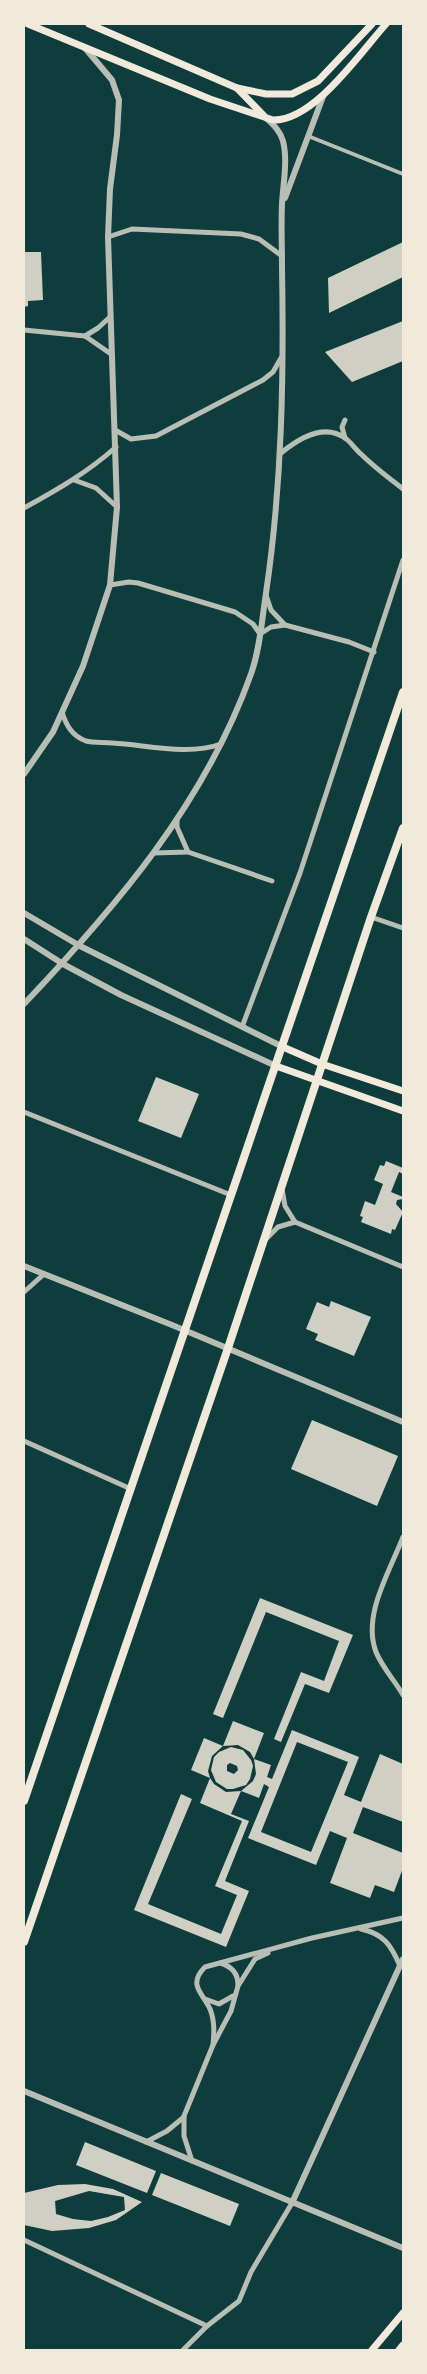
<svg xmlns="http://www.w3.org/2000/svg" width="427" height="2374" viewBox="0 0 427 2374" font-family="Jost,sans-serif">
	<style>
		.building { fill: #cfcfc3; fill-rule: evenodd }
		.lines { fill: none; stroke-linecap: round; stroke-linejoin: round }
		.pedestrian { stroke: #b8beb3; stroke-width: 4 }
		.minor { stroke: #b8beb3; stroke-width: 5 }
		.tertiary { stroke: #b8beb3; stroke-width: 6 }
		.secondary { stroke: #f1e9da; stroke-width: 7 }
		.primary { stroke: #f1e9da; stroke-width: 8 }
	</style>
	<rect width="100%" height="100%" fill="#0f3d3e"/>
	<g class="building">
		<path d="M 403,242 L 403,277 L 329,313 L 328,278 Z"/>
		<path d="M 24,252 L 41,252 L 43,300 L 28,301 L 28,306 L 24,307 Z"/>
		<path d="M 403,321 L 403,361 L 352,382 L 325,352 Z"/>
		<path d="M 156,1077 L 199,1094 L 181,1138 L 138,1121 Z"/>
		<path d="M 386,1161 L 403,1168 L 403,1174 L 399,1172 L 391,1192 L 403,1197 L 403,1199 L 397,1200 L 396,1204 L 403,1212 L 395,1230 L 392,1229 L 391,1234 L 361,1222 L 363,1217 L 360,1216 L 365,1201 L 375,1205 L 383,1184 L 374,1180 L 380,1165 L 384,1166 Z"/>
		<path d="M 331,1301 L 371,1317 L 354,1356 L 315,1340 L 318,1334 L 306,1329 L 317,1302 L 329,1307 Z"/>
		<path d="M 312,1420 L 398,1456 L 377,1506 L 291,1469 Z"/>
		<path d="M 260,1598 L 353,1635 L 329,1693 L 305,1684 L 281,1742 L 274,1739 L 301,1672 L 324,1681 L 339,1641 L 266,1612 L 223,1718 L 213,1714 Z"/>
		<path d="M 233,1721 L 264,1733 L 254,1759 L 250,1752 L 238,1745 L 223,1746 Z"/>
		<path d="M 292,1730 L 359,1757 L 344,1795 L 361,1802 L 380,1754 L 403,1764 L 403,1822 L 363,1807 L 353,1833 L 403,1853 L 403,1868 L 394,1892 L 375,1885 L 370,1898 L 330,1883 L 347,1838 L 330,1831 L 316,1865 L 248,1838 L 269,1787 L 264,1784 L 259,1798 L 241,1791 L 253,1781 L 256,1774 L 254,1759 L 271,1765 L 267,1777 L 272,1779 ZM 297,1742 L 348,1762 L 311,1852 L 261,1832 Z"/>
		<path d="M 204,1738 L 223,1746 L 212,1756 L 208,1771 L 210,1778 L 191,1770 Z"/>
		<path d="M 231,1747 L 243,1750 L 251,1760 L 253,1766 L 250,1779 L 246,1785 L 233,1789 L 227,1789 L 216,1782 L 211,1770 L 214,1757 L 219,1752 ZM 230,1763 L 237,1766 L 238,1770 L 234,1774 L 227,1771 L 227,1765 Z"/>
		<path d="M 210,1778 L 214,1784 L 226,1792 L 241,1791 L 231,1814 L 249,1821 L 225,1881 L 249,1891 L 226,1947 L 134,1910 L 181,1794 L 192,1799 L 148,1904 L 221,1934 L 237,1895 L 215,1886 L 242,1821 L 200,1803 Z"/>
		<path d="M 85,2142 L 156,2171 L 147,2193 L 76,2165 Z"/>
		<path d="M 161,2173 L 239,2204 L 230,2226 L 152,2195 Z"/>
		<path d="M 85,2184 L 113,2189 L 142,2202 L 116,2220 L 89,2228 L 52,2231 L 24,2225 L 24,2193 L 58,2185 ZM 89,2191 L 124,2197 L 125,2210 L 108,2217 L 91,2221 L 73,2219 L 56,2214 L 55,2201 Z"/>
	</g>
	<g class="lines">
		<path class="pedestrian" d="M 308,136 L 403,174"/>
		<g class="minor">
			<path d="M 108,237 L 132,229 L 241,234 L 259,239 L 282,256"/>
			<path d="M 24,330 L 85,336 L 111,354"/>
			<path d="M 85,336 L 98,328 L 110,317"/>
			<path d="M 345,420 L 342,427 L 345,438"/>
			<path d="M 115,430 L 131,439 L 156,436 L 263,380 L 273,372 L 281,358"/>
			<path d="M 281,453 C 298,439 324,423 345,438 C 351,442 355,449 361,454 C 374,467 389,478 403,489"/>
			<path d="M 74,480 L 96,488 L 117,507"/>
			<path d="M 24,508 C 57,490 88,472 116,447"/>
			<path d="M 110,585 L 129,582 L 138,583 L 235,612 L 253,624 L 260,634 L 271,627 L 285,625 L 271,610 L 266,595"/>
			<path d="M 285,625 L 349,642 L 374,652"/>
			<path d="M 62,712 C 66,725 72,736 86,741 C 93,743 104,742 113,743 C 147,745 188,756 221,744"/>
			<path d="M 188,852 L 272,881"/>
			<path d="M 154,853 L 188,852 L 177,827 L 177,818"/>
			<path d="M 371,917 L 403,928"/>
			<path d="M 242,1027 L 300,873 L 403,560"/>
			<path d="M 24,1112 L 231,1195"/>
			<path d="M 282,1189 L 285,1206 L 295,1222"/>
			<path d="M 264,1241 L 278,1227 L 295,1222 L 403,1267"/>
			<path d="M 24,1292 L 44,1274"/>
			<path d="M 24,1441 L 131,1489"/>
			<path d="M 403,1537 C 390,1571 362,1615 376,1652 C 382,1667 395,1681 403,1695"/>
			<path d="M 361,1929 C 384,1934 391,1945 400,1966"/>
			<path d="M 220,1963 C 231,1966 238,1973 238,1985"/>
			<path d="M 205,1999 L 219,2004 L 233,1996"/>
			<path d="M 213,2045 C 214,2034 215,2021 210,2009 C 203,1993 187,1985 205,1967 L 312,1938 L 403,1918"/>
			<path d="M 146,2142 L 167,2131 L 184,2117"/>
			<path d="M 192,2161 L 184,2136 L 184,2116 L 213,2045 L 231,2011 L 238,1986 L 255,1959 L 268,1953"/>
			<path d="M 24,2240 L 207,2326"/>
			<path d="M 183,2350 L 207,2326 L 239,2301 L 251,2272 L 292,2203"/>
		</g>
		<g class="tertiary">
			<path d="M 285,198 L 324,94"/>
			<path d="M 24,774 L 53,732 L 83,666 L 110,585 L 117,507 L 108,237 L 110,189 L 117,135 L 119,100 L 112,80 L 85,48"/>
			<path d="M 24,913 L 80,946 L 283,1047"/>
			<path d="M 24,939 L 63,964 L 121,995 L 276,1066"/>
			<path d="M 24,1004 C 116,907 205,803 251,674 C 260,649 262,619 266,593 C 282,485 284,377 282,267 C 282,246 281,225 282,204 C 283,184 288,161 283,141 C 280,131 274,125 266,118"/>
			<path d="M 24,1266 L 172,1325 L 403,1422"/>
			<path d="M 24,2091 L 403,2248"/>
			<path d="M 292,2203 L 403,1959"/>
		</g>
		<g class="secondary">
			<path d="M 28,24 L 210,99 L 273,120 C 314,121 360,53 386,24"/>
			<path d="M 89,24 L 237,88 L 266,94 L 292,94 L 318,81 L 372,24"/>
			<path d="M 237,88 L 264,116"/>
			<path d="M 283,1047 L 322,1064 L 403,1091"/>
			<path d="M 276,1066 L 403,1111"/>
			<path d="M 372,2350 L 403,2313"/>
			<path d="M 399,2350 L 403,2345"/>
		</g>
		<g class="primary">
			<path d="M 24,1801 L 403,692"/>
			<path d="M 24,1942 L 228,1348 L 371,917 L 403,828"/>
		</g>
	</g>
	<rect width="427" height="2374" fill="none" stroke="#f1e9da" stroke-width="50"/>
</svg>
